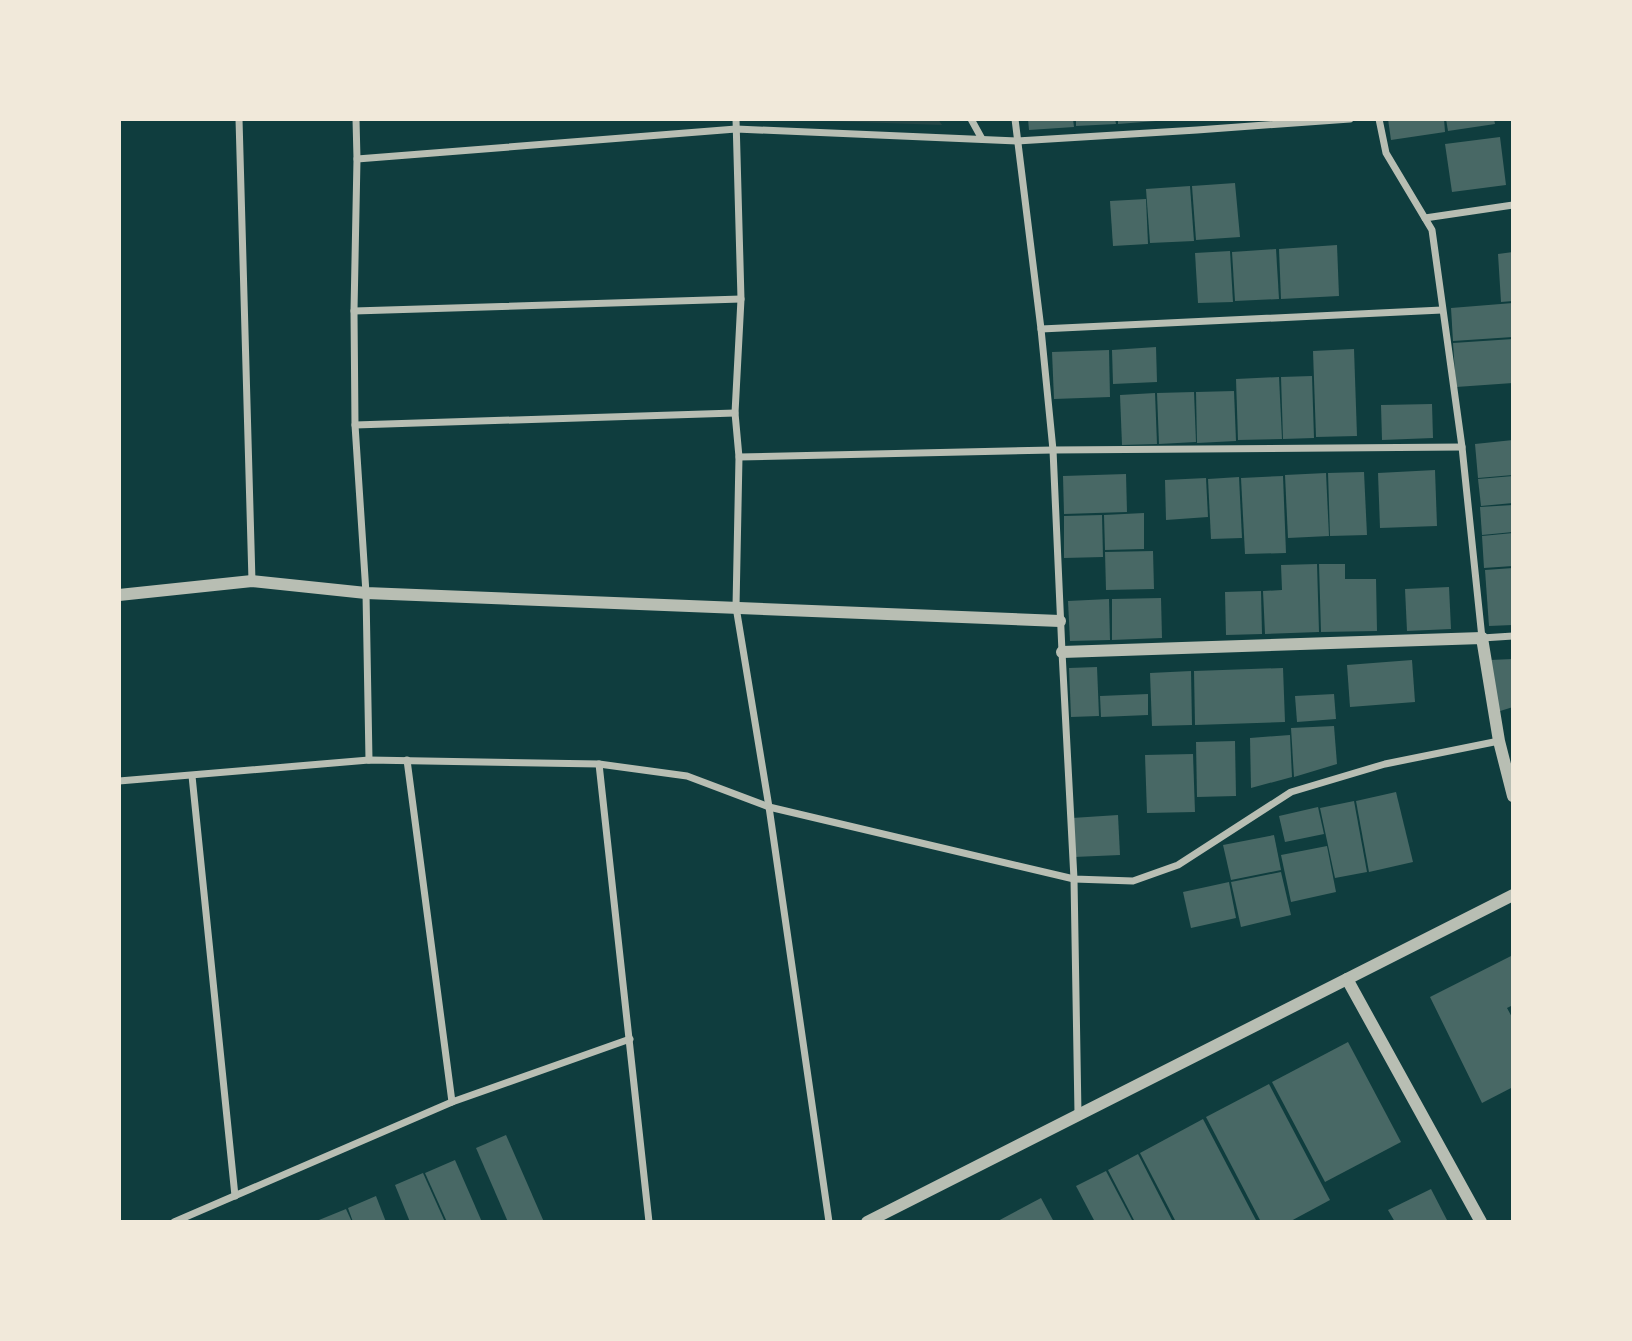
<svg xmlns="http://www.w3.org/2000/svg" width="1632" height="1341" viewBox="0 0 1632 1341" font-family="'Sofia Sans Condensed',sans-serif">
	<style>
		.green { fill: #244646 }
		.building { fill: #486865 }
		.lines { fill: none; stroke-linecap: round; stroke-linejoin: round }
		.minor { stroke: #b8beb3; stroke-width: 7 }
		.tertiary { stroke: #b8beb3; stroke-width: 12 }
	</style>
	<rect width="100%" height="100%" fill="#0f3d3e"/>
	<path class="green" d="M 772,119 L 938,119 L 942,125 Z"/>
	<g class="building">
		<path d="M 1028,119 L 1073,119 L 1074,127 L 1029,130 Z"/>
		<path d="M 1076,119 L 1115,119 L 1116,124 L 1076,126 Z"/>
		<path d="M 1118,119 L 1156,119 L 1156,121 L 1118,124 Z"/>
		<path d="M 1388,119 L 1444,119 L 1445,132 L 1391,140 Z"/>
		<path d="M 1446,119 L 1494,119 L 1495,124 L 1448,131 Z"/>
		<path d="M 1500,137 L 1506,185 L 1452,192 L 1445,144 Z"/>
		<path d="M 1235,183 L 1240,237 L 1196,240 L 1192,186 Z"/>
		<path d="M 1190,186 L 1194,241 L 1150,243 L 1146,189 Z"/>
		<path d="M 1146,199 L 1148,244 L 1113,246 L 1110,201 Z"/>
		<path d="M 1337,245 L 1339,296 L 1281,299 L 1279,249 Z"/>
		<path d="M 1276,249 L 1279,299 L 1235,301 L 1232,252 Z"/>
		<path d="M 1230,251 L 1233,302 L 1198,303 L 1195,253 Z"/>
		<path d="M 1513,252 L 1513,301 L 1501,302 L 1498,254 Z"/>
		<path d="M 1513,303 L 1513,337 L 1453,341 L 1451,308 Z"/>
		<path d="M 1513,339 L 1513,383 L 1456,387 L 1453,343 Z"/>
		<path d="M 1156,347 L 1157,382 L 1113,384 L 1112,350 Z"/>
		<path d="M 1354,349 L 1357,436 L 1316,437 L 1313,351 Z"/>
		<path d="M 1109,350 L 1110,397 L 1054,399 L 1052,352 Z"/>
		<path d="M 1312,376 L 1314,438 L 1283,439 L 1281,377 Z"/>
		<path d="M 1279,377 L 1282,439 L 1238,440 L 1236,379 Z"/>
		<path d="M 1234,391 L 1236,441 L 1197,443 L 1196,392 Z"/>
		<path d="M 1194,392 L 1196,442 L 1159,444 L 1157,393 Z"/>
		<path d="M 1155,393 L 1157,444 L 1122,445 L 1120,395 Z"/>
		<path d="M 1432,404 L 1433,438 L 1382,440 L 1381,405 Z"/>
		<path d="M 1513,440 L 1513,475 L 1478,478 L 1475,444 Z"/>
		<path d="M 1435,470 L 1437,526 L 1380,528 L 1378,473 Z"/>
		<path d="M 1364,472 L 1367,535 L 1330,536 L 1328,473 Z"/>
		<path d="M 1326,473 L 1329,536 L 1288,538 L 1285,475 Z"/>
		<path d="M 1126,474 L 1127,512 L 1064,514 L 1063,476 Z"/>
		<path d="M 1283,476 L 1286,553 L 1245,554 L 1241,478 Z"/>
		<path d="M 1513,476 L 1513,503 L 1481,506 L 1478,479 Z"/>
		<path d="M 1239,477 L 1242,538 L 1211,539 L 1208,479 Z"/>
		<path d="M 1206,478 L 1208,517 L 1166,520 L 1165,480 Z"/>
		<path d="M 1513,505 L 1513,532 L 1482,535 L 1480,507 Z"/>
		<path d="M 1144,513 L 1144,549 L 1105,550 L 1104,515 Z"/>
		<path d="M 1102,515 L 1103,557 L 1064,558 L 1064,516 Z"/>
		<path d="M 1513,533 L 1513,566 L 1484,568 L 1482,536 Z"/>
		<path d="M 1153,551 L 1154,589 L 1106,590 L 1105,552 Z"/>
		<path d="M 1317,564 L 1319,632 L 1265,634 L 1263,591 L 1282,590 L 1281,565 Z"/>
		<path d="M 1319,564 L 1345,564 L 1345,579 L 1376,579 L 1377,631 L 1321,632 Z"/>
		<path d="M 1513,568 L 1513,625 L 1489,626 L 1485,570 Z"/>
		<path d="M 1449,587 L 1451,629 L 1407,631 L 1405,589 Z"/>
		<path d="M 1261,591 L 1262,634 L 1226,635 L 1225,592 Z"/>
		<path d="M 1161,598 L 1162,638 L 1112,640 L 1112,599 Z"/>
		<path d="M 1109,599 L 1110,640 L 1070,641 L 1068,601 Z"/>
		<path d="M 1513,659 L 1513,707 L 1497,712 L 1490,660 Z"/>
		<path d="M 1412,660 L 1415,702 L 1350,707 L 1347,665 Z"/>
		<path d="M 1097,667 L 1099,716 L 1071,717 L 1069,668 Z"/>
		<path d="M 1283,668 L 1285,722 L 1195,725 L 1194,671 Z"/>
		<path d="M 1191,671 L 1192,725 L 1152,726 L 1150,673 Z"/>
		<path d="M 1148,694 L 1148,715 L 1101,717 L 1100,696 Z"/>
		<path d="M 1334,694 L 1336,719 L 1297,722 L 1295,696 Z"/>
		<path d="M 1334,726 L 1337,764 L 1294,777 L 1291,728 Z"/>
		<path d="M 1290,735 L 1292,777 L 1251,788 L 1250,738 Z"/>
		<path d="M 1235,741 L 1236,796 L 1197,797 L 1196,742 Z"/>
		<path d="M 1193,754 L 1195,812 L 1147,813 L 1145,755 Z"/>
		<path d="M 1396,792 L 1413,862 L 1369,872 L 1356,801 Z"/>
		<path d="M 1354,801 L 1367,872 L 1335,878 L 1320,808 Z"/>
		<path d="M 1318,807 L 1324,834 L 1285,842 L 1279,816 Z"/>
		<path d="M 1118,815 L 1120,855 L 1074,857 L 1072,818 Z"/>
		<path d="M 1274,835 L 1281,870 L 1231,880 L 1223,845 Z"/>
		<path d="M 1327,846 L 1336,892 L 1291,902 L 1281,855 Z"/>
		<path d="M 1281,872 L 1291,915 L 1241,927 L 1231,882 Z"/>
		<path d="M 1229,882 L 1236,918 L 1191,928 L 1183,892 Z"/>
		<path d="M 1513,955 L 1513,1005 L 1507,1008 L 1513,1019 L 1513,1087 L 1482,1103 L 1430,997 Z"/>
		<path d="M 1348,1042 L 1401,1142 L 1325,1182 L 1272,1082 Z"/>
		<path d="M 1269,1084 L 1330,1200 L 1289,1222 L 1261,1222 L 1206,1117 Z"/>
		<path d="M 1203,1119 L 1257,1222 L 1176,1222 L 1140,1153 Z"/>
		<path d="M 506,1135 L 544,1222 L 508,1222 L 476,1148 Z"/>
		<path d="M 1138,1154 L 1173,1222 L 1135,1222 L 1108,1170 Z"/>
		<path d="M 455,1160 L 482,1222 L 447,1222 L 425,1173 Z"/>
		<path d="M 1106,1171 L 1133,1222 L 1095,1222 L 1076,1186 Z"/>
		<path d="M 423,1173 L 445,1222 L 410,1222 L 395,1185 Z"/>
		<path d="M 1431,1189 L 1448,1222 L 1395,1222 L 1388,1210 Z"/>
		<path d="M 376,1196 L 386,1222 L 353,1222 L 348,1208 Z"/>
		<path d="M 1041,1198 L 1054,1222 L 996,1222 Z"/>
		<path d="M 346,1209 L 352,1222 L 314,1222 Z"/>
	</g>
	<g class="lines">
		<g class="minor">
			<path d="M 239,119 L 252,581"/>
			<path d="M 356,119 L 357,159 L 354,311 L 355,425 L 366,593 L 369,760"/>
			<path d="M 736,119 L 741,299 L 735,413 L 739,457 L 736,607 L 769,807 L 829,1222"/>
			<path d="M 971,119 L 982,139"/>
			<path d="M 1015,119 L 1041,329 L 1053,450 L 1062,652 L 1074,879 L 1078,1114"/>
			<path d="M 1379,119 L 1386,153 L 1432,230 L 1462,447 L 1482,638 L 1513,636"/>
			<path d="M 357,159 L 736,129 L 1017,141 L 1197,130 L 1350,119"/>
			<path d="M 1425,218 L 1513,205"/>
			<path d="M 354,311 L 741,299"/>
			<path d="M 1041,329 L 1442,310"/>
			<path d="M 355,425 L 735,413"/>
			<path d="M 739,457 L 1053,450 L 1462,447"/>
			<path d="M 407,760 L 452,1102"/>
			<path d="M 599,764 L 649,1222"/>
			<path d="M 192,776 L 235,1196"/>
			<path d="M 119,781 L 369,760 L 599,764 L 687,776 L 769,807 L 1074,879 L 1133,881 L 1178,865 L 1291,792 L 1385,764 L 1499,741"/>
			<path d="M 174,1222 L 452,1102 L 630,1039"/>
		</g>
		<g class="tertiary">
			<path d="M 119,595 L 252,581 L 366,593 L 1060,621"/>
			<path d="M 1062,652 L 1482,638 L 1499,741 L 1513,796"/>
			<path d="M 1347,979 L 1481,1222"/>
			<path d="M 867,1222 L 1513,895"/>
		</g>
	</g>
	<rect width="1632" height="1341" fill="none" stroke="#f1e9da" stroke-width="242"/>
</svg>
